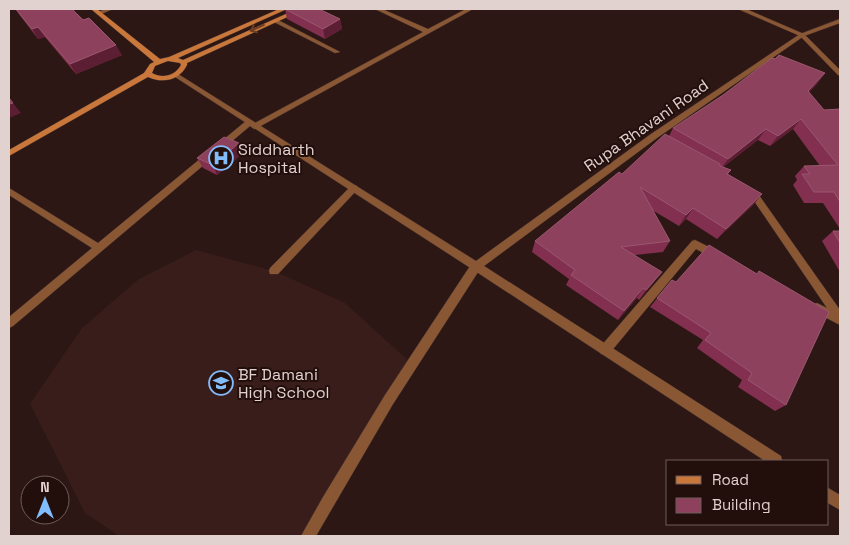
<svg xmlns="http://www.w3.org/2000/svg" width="849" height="545" viewBox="0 0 849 545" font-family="'Space Grotesk',sans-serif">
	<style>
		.built { fill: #391d1a }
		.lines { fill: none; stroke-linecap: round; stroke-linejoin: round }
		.minor-casing { stroke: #45312e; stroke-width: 1 }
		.tertiary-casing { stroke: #45312e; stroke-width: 1 }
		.secondary-casing { stroke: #45312e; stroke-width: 1 }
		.minor { fill: #8a5734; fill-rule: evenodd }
		.tertiary { fill: #8a5734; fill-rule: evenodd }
		.secondary { fill: #c9773b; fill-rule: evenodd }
		.wall { fill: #832f50 }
		.shaded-wall { fill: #5c1e32 }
		.building { fill: #8d415d; stroke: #9a576f }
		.oneway { stroke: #6d3d21 }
		.labels { text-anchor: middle; stroke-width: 4; stroke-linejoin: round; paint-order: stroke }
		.street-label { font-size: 16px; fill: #e1d1cf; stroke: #220e0b }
		.poi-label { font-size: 16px; fill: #e1d1cf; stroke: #220e0b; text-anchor: start }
	</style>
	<rect width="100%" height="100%" fill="#2c1714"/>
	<path class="built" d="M 196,250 L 274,271 L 345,303 L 411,363 L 351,461 L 308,536 L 119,536 L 85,513 L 30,404 L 82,328 L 139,279 Z"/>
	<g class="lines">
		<g class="minor-casing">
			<g id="minor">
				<path d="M 105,9 L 113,9 L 99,15 L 96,13 Z"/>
				<path d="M 375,9 L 382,9 L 428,29 L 466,9 L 473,9 L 257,128 L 254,129 L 250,126 L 13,326 L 9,328 L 9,317 L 92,248 L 9,195 L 9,188 L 98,243 L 246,121 L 252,121 L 253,124 L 423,32 Z"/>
				<path d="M 738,9 L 746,9 L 804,34 L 840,70 L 840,76 L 838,75 L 800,36 Z"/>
				<path d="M 274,20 L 278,20 L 340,52 L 335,53 L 274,22 Z"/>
				<path d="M 354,185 L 357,186 L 358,188 L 357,190 L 278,274 L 270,274 L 269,271 L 270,268 L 351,186 Z"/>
				<path d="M 750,188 L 756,191 L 840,310 L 840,325 L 813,311 L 812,308 L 813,305 L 817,303 L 827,308 L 750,195 L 746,191 Z"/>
				<path d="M 695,240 L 719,252 L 721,255 L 719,258 L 713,258 L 696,249 L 609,354 L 605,355 L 601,354 L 599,350 L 601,346 L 692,241 Z"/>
				<path d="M 476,262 L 480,263 L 481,266 L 480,269 L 393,404 L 316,536 L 301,536 L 323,497 L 385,395 L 472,263 Z"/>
			</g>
		</g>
		<g class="tertiary-casing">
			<g id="tertiary">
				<path d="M 840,19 L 840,23 L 804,36 L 657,138 L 484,266 L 781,456 L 782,461 L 765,461 L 472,269 L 172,75 L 178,74 L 476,261 L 651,134 L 800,34 Z"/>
				<path d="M 828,488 L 840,495 L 840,510 L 828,503 Z"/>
			</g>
		</g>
		<g class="secondary-casing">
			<path id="secondary" d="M 91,9 L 97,9 L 160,59 L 169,57 L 279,9 L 287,9 L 178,58 L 183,60 L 297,9 L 305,9 L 187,63 L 187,65 C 180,80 163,84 148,77 L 9,156 L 9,150 L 144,73 L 150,64 L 154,62 ZM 168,61 L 180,63 L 181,65 C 175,76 162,79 152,73 L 155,66 Z"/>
		</g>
		<use href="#minor" class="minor"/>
		<use href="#tertiary" class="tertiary"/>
		<use href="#secondary" class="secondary"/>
	</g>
	<g class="wall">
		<path d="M 15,9 L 72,9 L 122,55 L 76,74 L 45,37 L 38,39 Z"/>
		<path d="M 285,9 L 340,19 L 342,29 L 325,39 L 287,19 Z"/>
		<path d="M 817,84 L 809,92 L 824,110 L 840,109 L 840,229 L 823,203 L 804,203 L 793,185 L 797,180 L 795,176 L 804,166 L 820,166 L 793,129 L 770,146 L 758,140 L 723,167 L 731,170 L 728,174 L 762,194 L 753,205 L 717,239 L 686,219 L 679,226 L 652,210 L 670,241 L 663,252 L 635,255 L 654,282 L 639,300 L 637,298 L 618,320 L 566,285 L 569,279 L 532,252 L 535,241 L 622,174 L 669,136 L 673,128 Z"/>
		<path d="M 243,153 L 217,175 L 203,168 L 197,158 Z"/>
		<path d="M 833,231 L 840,231 L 840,272 L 822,241 Z"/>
		<path d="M 672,280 L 786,405 L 775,411 L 738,387 L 742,380 L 697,348 L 703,340 L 650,307 Z"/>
	</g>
	<g class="shaded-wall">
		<path d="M 340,19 L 342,29 L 325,39 L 323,29 Z"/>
		<path d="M 38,27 L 45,37 L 38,39 L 32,29 Z"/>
		<path d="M 116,45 L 122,55 L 76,74 L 70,64 Z"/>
		<path d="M 825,73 L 817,84 L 800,101 L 808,91 Z"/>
		<path d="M 13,103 L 21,113 L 9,118 L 9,104 Z"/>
		<path d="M 801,119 L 793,129 L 770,146 L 778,136 Z"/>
		<path d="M 766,129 L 758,140 L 721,169 L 728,159 Z"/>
		<path d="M 239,143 L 243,153 L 217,175 L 213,165 Z"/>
		<path d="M 762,194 L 753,205 L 717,239 L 726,229 Z"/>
		<path d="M 693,208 L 686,219 L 679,226 L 686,215 Z"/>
		<path d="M 662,272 L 654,282 L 639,300 L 646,290 Z"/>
		<path d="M 643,288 L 637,298 L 618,320 L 624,311 Z"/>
	</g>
	<g class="building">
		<path d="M 16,9 L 72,9 L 83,20 L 89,18 L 116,45 L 70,64 L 38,27 L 32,29 Z"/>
		<path d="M 285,9 L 319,9 L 340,19 L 323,29 Z"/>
		<path d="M 779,55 L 825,73 L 808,91 L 824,110 L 840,109 L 840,202 L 834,192 L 814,192 L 802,174 L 810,174 L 804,166 L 838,165 L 801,119 L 778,136 L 766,129 L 728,159 L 673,128 L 723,95 L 772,58 L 775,59 Z"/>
		<path d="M 9,98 L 13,103 L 9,104 Z"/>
		<path d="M 665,134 L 720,164 L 720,166 L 731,170 L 727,174 L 762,194 L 726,229 L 693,208 L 686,215 L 640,187 L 670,241 L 621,247 L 662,272 L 646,290 L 643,288 L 624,311 L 571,275 L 575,270 L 535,241 L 619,172 L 622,174 Z"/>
		<path d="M 224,137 L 239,143 L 213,165 L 197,158 Z"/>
		<path d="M 833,231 L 840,231 L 840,243 Z"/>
		<path d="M 709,245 L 757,274 L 759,271 L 829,312 L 786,405 L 748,380 L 752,373 L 705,340 L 711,333 L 657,298 L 672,280 L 676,282 Z"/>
	</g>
	<defs><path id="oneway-shaft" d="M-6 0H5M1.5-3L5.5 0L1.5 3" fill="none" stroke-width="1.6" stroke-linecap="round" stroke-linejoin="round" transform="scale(1.25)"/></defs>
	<use class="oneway" href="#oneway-shaft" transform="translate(257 28) rotate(156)"/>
	<defs>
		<g id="hospital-ring" transform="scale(1.25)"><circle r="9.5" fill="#220e0b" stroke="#83bcfb" stroke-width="1.5"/><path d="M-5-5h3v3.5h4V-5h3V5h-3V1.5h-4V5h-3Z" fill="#83bcfb"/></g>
		<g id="university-ring" transform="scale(1.25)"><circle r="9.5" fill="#220e0b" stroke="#83bcfb" stroke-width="1.5"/><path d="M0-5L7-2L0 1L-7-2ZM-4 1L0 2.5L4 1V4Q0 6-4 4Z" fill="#83bcfb"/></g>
	</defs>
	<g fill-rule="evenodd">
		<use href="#hospital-ring" x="221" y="158"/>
		<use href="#university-ring" x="221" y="383"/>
	</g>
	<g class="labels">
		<g class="street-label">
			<text transform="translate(646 125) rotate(-35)" y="6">Rupa Bhavani Road</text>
		</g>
		<g class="poi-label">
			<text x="238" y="155">Siddharth<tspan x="238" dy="18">Hospital</tspan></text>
			<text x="238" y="380">BF Damani<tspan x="238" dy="18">High School</tspan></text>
		</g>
	</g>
	<rect width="849" height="545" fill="none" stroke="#e1d1cf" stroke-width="20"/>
	<rect x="666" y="460" width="162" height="65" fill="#220e0b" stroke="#6e5c59"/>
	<rect x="676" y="476" width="25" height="8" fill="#c9773b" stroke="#6e5c59"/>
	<text x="712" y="485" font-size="15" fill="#e1d1cf">Road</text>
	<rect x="676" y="498" width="25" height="15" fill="#8d415d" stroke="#6e5c59"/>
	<text x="712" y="510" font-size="15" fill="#e1d1cf">Building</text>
	<g transform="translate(45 500)"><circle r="24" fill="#220e0b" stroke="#6e5c59"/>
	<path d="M0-4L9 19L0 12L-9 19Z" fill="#83bcfb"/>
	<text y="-8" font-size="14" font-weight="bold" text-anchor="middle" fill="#e1d1cf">N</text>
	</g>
</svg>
